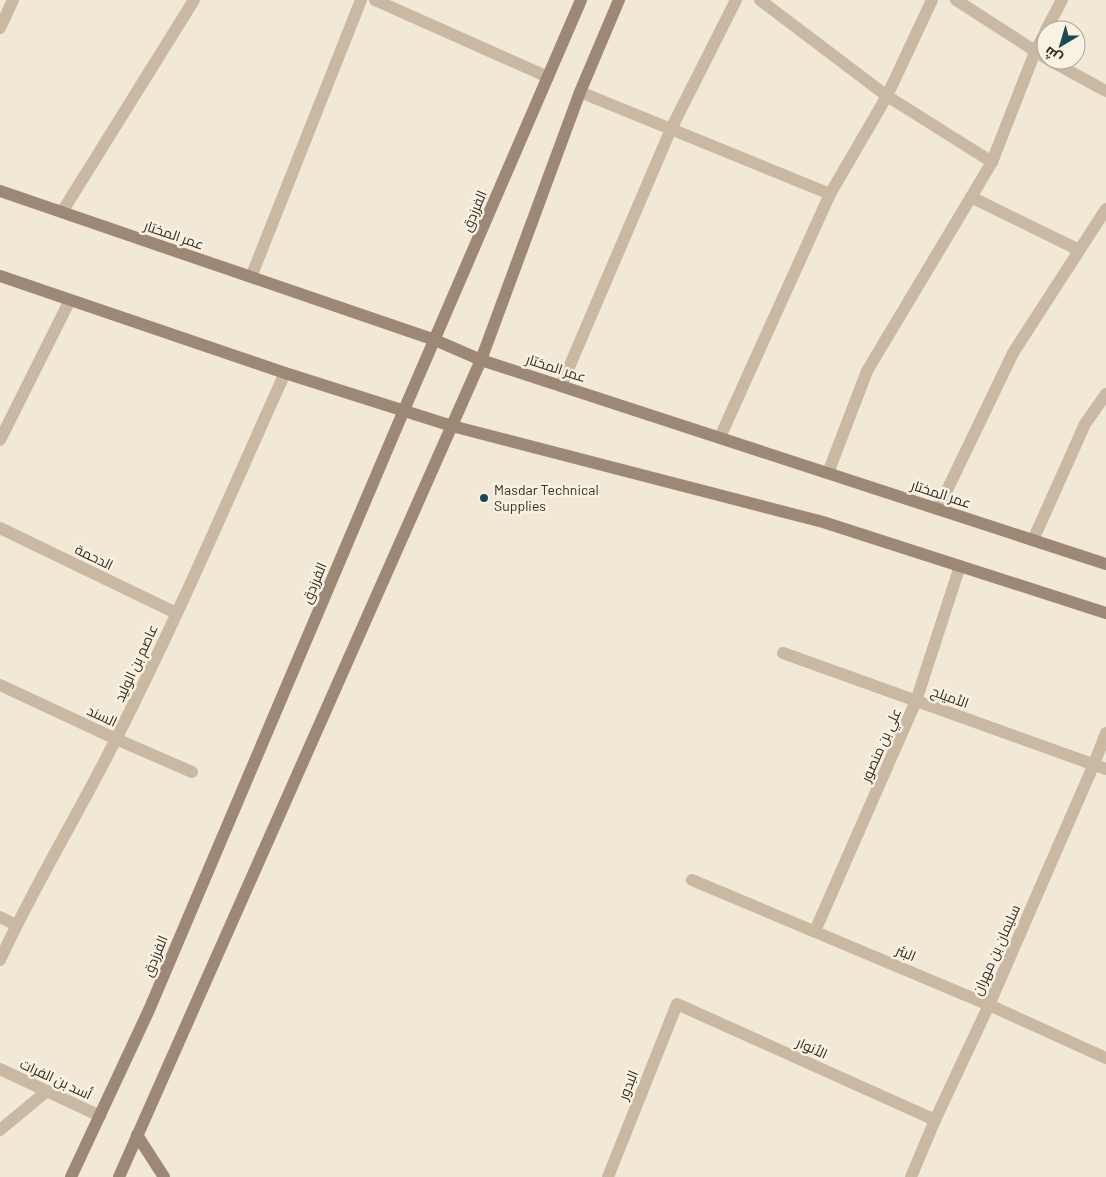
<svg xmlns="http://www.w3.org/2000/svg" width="1106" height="1177" viewBox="0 0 1106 1177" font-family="Barlow,Cairo,sans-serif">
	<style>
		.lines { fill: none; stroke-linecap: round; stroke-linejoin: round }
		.street { stroke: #c9b9a3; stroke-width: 12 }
		.secondary { stroke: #9c8874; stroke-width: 12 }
		.poi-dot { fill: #1a4a55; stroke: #f9f2e2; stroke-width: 2 }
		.labels { text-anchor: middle; stroke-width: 5; stroke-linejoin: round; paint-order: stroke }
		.street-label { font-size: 14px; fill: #342c25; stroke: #f9f2e2 }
		.poi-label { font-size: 14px; fill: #342c25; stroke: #f9f2e2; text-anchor: start }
	</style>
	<rect width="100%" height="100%" fill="#f1e8d6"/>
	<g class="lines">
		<g class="street">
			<path d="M 375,0 L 548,77"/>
			<path d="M 760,0 L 887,96 L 992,162"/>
			<path d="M 956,0 L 1046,58"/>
			<path d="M 0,28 L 13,0"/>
			<path d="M 1046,30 L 1062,0"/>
			<path d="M 1049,60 L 1106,91"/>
			<path d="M 580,92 L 830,194"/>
			<path d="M 971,197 L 1079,250"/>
			<path d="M 62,212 L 194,0"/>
			<path d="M 251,277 L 361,0"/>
			<path d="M 561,386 L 671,129 L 736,0"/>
			<path d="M 720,437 L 830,194 L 887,96 L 932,0"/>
			<path d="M 0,440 L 70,300"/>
			<path d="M 828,473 L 867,371 L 992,162 L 1035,52 L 1046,31"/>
			<path d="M 938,509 L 1013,353 L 1106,209"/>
			<path d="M 0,528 L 176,613"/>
			<path d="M 1033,540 L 1085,424 L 1106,394"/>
			<path d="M 783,653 L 1106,769"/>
			<path d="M 0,685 L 116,739 L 192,772"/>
			<path d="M 692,880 L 989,1005 L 1106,1058"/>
			<path d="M 0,917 L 16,925"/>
			<path d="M 815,931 L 916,701 L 960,566"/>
			<path d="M 0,960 C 35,884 79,813 116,739 C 177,619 230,495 285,373"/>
			<path d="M 0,1069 L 100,1116"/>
			<path d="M 0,1130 L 47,1091"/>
			<path d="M 608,1177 L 677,1004 L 935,1120"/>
			<path d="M 911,1177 L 935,1120 L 989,1005 L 1094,764 L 1106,733"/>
		</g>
		<g class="secondary">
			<path d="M 0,191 L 435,340 L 481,360 L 1106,564"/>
			<path d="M 0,276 L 285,373 L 452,426 L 823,522 L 1106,613"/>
			<path d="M 137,1135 L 164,1177"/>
			<path d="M 71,1177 L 149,1010 L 404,410 L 581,0"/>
			<path d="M 119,1177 L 481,360 L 580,92 L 619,0"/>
		</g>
	</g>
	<circle class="poi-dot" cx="484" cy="498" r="5"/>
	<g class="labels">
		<g class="street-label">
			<text transform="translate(474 211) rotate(-67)" y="5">الفرزدق</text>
			<text transform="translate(174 235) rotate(19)" y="5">عمر المختار</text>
			<text transform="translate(556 368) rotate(18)" y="5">عمر المختار</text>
			<text transform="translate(941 494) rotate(18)" y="5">عمر المختار</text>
			<text transform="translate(94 557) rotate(26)" y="5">الدحمة</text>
			<text transform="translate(314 583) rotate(-67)" y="5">الفرزدق</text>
			<text transform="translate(136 663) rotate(-65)" y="5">عاصم بن الوليد</text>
			<text transform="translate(950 697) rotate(20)" y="5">الأميلح</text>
			<text transform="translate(102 716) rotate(25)" y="5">السند</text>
			<text transform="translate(881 745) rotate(-66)" y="5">علي بن منصور</text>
			<text transform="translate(996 950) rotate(-66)" y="5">سليمان بن مهران</text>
			<text transform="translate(906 953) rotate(23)" y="5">البئر</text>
			<text transform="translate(155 956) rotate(-67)" y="5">الفرزدق</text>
			<text transform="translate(812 1048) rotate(24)" y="5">الأنوار</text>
			<text transform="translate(56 1079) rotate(25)" y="5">أسد بن الفرات</text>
			<text transform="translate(628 1085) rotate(-68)" y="5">البدور</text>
		</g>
		<g class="poi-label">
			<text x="494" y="495">Masdar Technical<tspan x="494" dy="16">Supplies</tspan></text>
		</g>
	</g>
	<g transform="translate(1061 45) rotate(218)"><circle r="24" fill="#f9f2e2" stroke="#aaa396"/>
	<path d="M0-4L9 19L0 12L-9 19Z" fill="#1a4a55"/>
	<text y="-8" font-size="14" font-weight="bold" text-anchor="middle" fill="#342c25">ش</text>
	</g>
</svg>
